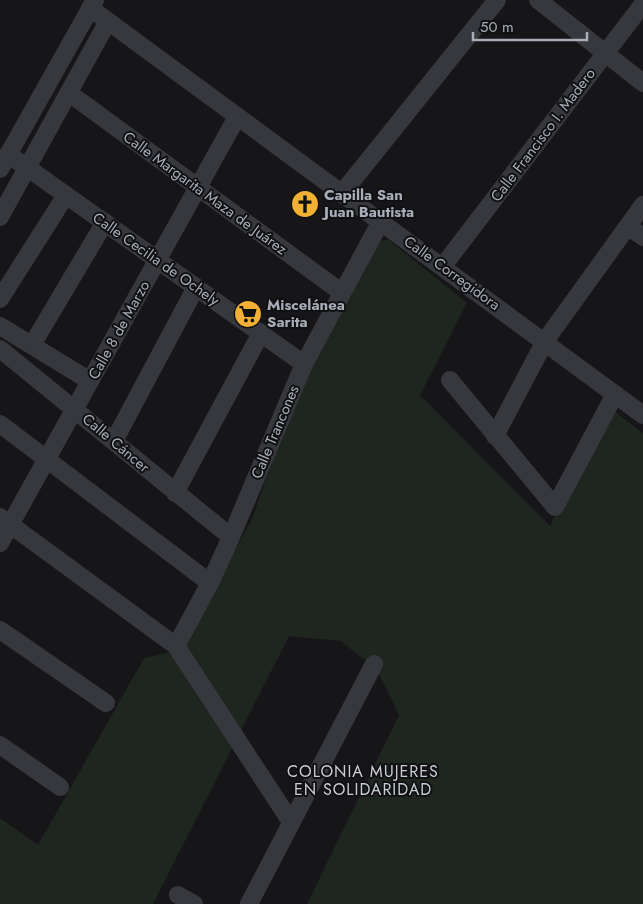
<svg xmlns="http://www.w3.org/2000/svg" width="643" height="904" viewBox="0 0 643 904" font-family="Jost,sans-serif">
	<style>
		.green { fill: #1e261f }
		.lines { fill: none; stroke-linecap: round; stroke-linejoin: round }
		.minor { stroke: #37383d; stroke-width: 18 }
		.labels { text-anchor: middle; stroke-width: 4; stroke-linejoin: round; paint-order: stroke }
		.street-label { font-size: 15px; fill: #a8adb8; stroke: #111113 }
		.poi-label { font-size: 15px; font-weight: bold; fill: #a8adb8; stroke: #111113; text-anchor: start }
		.neighbourhood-label { font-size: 16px; letter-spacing: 1px; fill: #c9ccd4; stroke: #111113 }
	</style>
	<rect width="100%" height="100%" fill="#161618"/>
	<path class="green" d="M 389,240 L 467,303 L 420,395 L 550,526 L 608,406 L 643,433 L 643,904 L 307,904 L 399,715 L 376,668 L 340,641 L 289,636 L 153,904 L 0,904 L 0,818 L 38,845 L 144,658 L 180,650 L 252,519 L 302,376 L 375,241 Z"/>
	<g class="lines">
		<g class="minor">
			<path d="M 538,0 L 643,83"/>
			<path d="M 90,8 L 643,415"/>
			<path d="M 69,93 L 341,292"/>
			<path d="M 8,154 L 304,364"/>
			<path d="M 0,169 L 95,0"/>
			<path d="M 343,192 L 497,0"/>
			<path d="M 0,217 L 107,23"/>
			<path d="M 629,227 L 643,237"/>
			<path d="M 443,266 L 643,4"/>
			<path d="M 0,299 L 66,195"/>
			<path d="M 0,326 L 90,381"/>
			<path d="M 32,345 L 105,222"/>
			<path d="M 0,349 L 231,537"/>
			<path d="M 450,380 L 555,507 L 615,394"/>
			<path d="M 0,424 L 210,583"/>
			<path d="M 495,436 L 545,341 L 643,205"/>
			<path d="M 114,441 L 196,287"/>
			<path d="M 175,493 L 261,333"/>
			<path d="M 0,517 L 176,646 L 291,822"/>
			<path d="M 0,543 L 237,117"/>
			<path d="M 0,630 L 106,703"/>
			<path d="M 176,646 L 210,583 L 231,537 L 304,364 L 381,221"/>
			<path d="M 0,745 L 60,787"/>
			<path d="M 178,895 L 194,904"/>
			<path d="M 249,904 L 374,664"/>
		</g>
	</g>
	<defs>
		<g id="church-disc" transform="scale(1.4375)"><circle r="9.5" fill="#f2b134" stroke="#111113"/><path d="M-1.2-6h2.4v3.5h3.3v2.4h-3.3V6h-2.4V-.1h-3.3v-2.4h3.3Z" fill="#111"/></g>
		<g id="supermarket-disc" transform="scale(1.4375)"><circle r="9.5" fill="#f2b134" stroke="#111113"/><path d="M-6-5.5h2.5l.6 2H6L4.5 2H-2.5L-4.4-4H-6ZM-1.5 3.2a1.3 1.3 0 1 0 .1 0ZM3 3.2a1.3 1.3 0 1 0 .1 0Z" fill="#111"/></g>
	</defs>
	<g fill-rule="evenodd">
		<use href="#church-disc" x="305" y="204"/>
		<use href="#supermarket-disc" x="248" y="314"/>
	</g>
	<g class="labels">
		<g class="street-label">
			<text transform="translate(543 135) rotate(-53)" y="5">Calle Francisco I. Madero</text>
			<text transform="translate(205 193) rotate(36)" y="5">Calle Margarita Maza de Juárez</text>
			<text transform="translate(156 259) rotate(35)" y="5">Calle Cecilia de Ochely</text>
			<text transform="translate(452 273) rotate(36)" y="5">Calle Corregidora</text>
			<text transform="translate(119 330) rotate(-61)" y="5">Calle 8 de Marzo</text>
			<text transform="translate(275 432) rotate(-67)" y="5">Calle Trancones</text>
			<text transform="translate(116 443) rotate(40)" y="5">Calle Cáncer</text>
		</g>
		<g class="poi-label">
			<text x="324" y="200">Capilla San<tspan x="324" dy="17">Juan Bautista</tspan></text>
			<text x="267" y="310">Miscelánea<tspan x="267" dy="17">Sarita</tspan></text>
		</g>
		<g class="neighbourhood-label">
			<text x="363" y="777">COLONIA MUJERES<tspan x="363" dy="18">EN SOLIDARIDAD</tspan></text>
		</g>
	</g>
	<path d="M473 32v8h114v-8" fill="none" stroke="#a8adb8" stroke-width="2.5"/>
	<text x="480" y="32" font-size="15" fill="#a8adb8" stroke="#111113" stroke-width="4" paint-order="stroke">50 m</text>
</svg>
